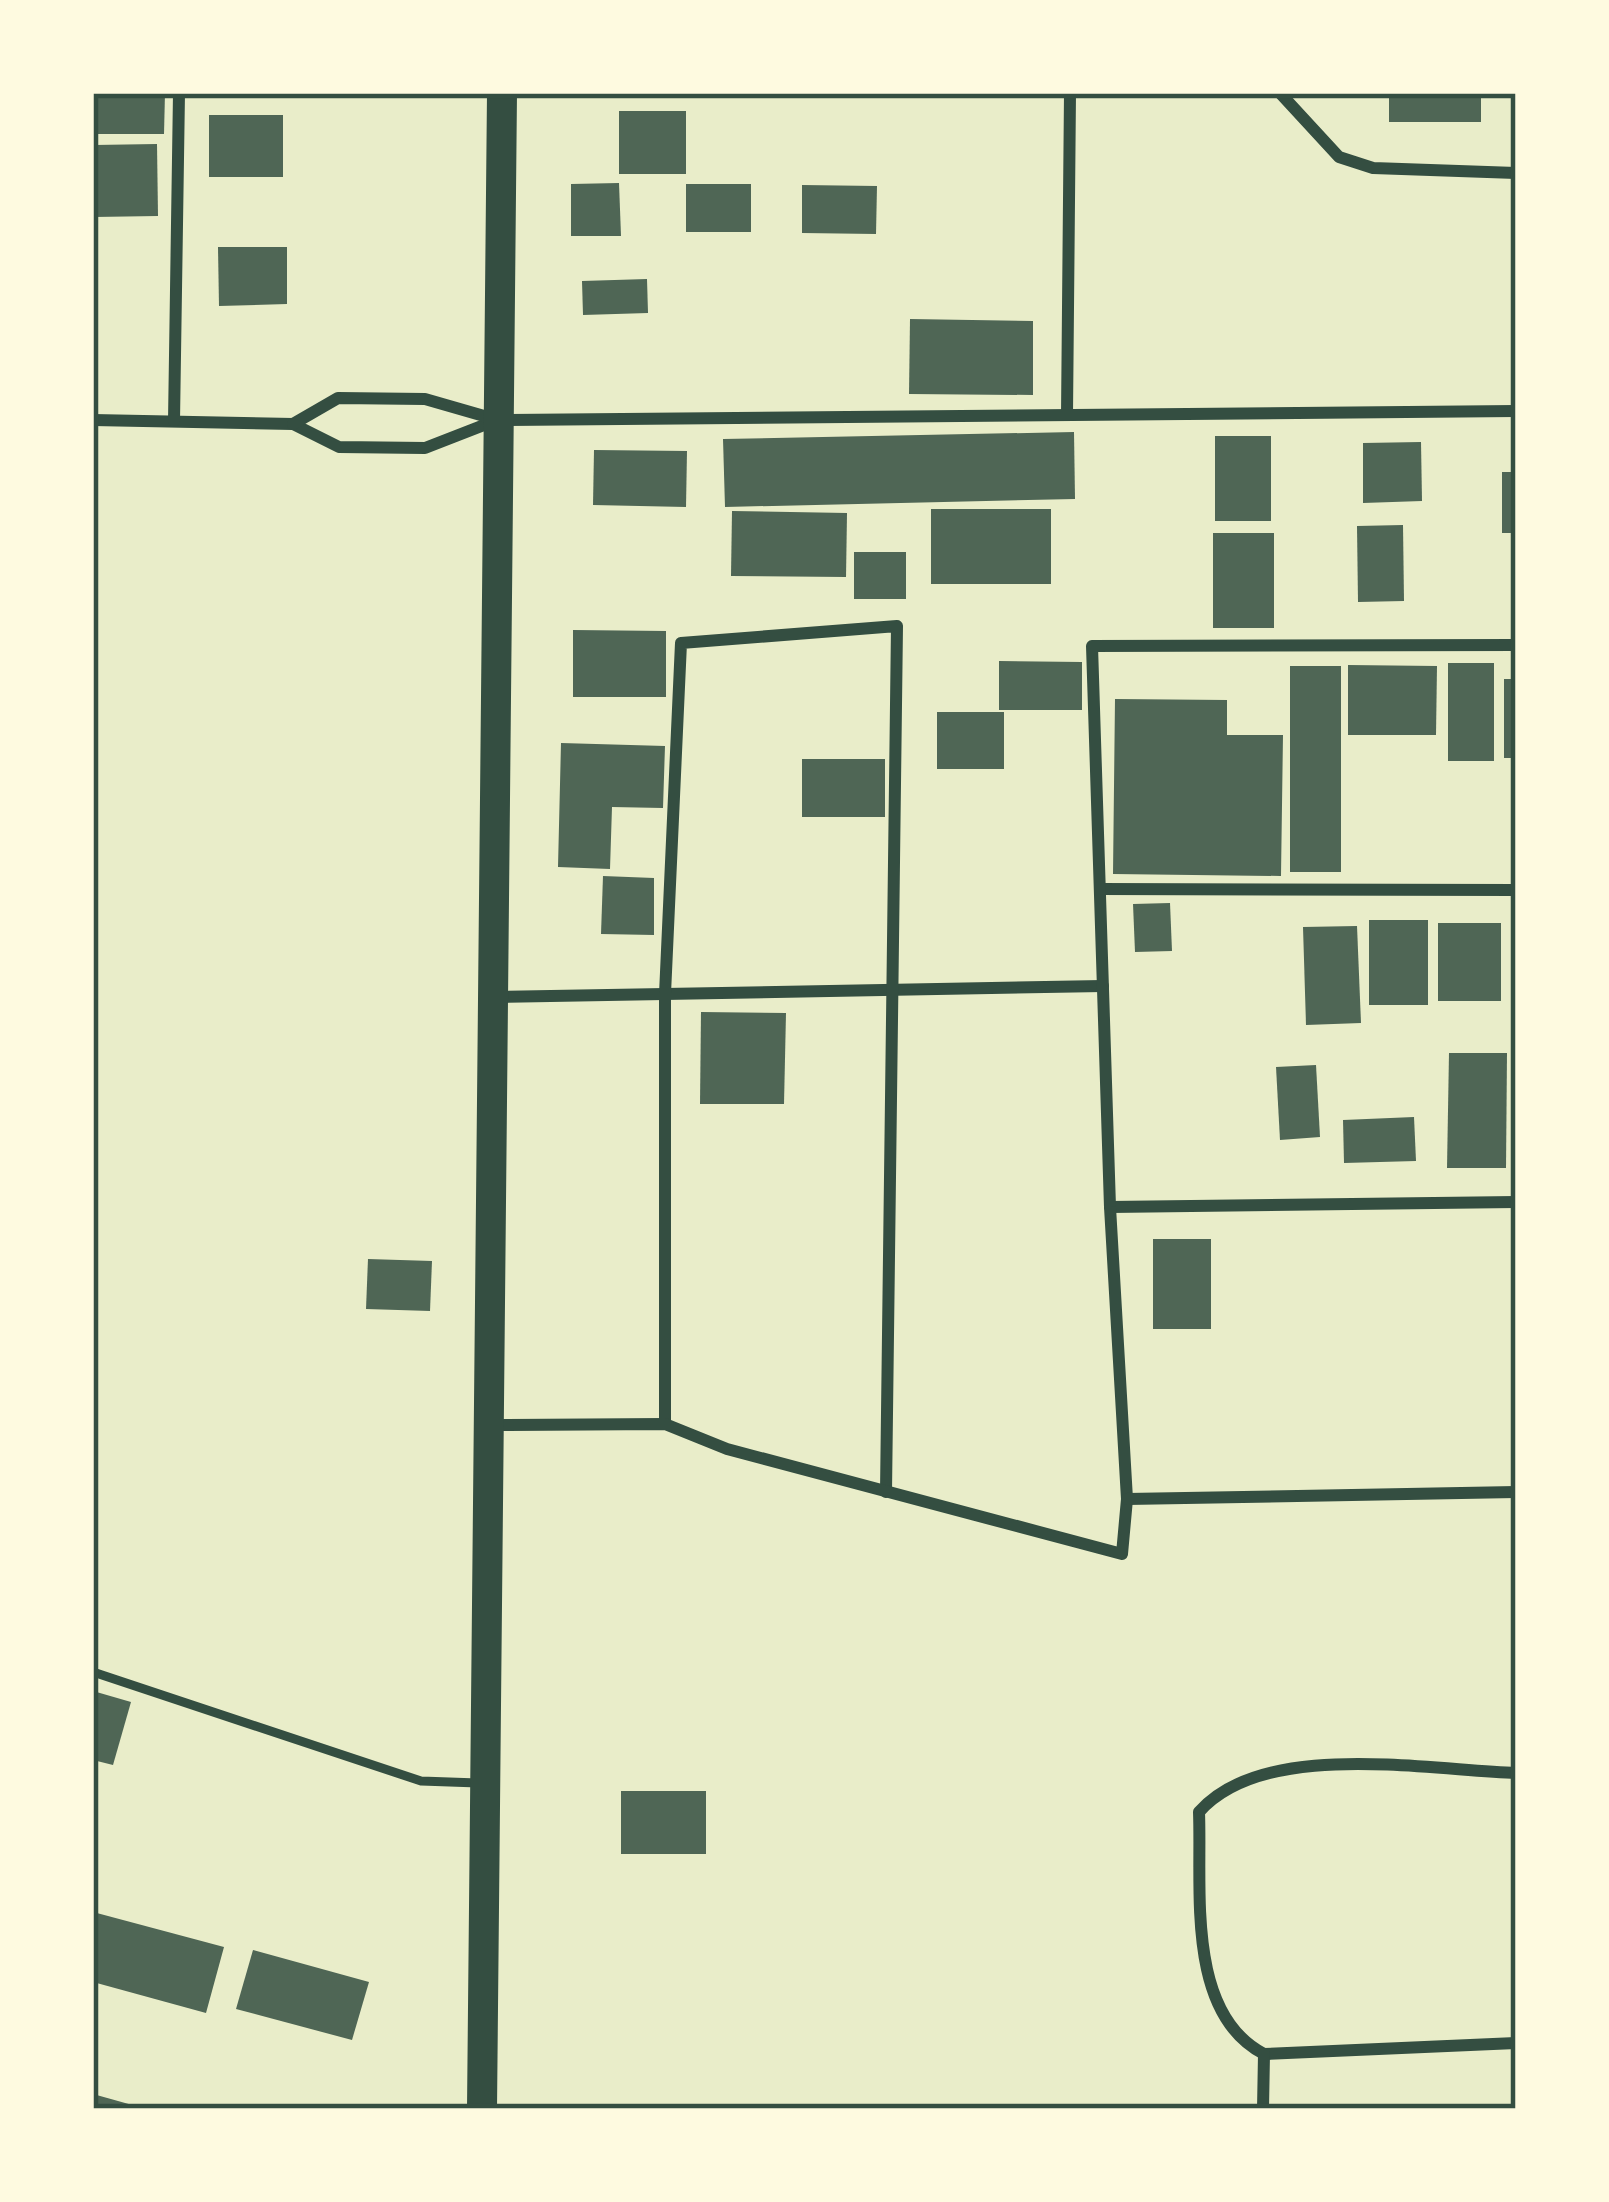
<svg xmlns="http://www.w3.org/2000/svg" width="1609" height="2202" viewBox="0 0 1609 2202" font-family="'Public Sans',sans-serif">
	<style>
		.building { fill: #4f6655 }
		.lines { fill: none; stroke-linecap: round; stroke-linejoin: round }
		.service { stroke: #344e41; stroke-width: 9 }
		.minor { stroke: #344e41; stroke-width: 12 }
		.primary { stroke: #344e41; stroke-width: 30 }
		.neatline { fill: none; stroke: #344e41; stroke-width: 4.5 }
	</style>
	<rect width="100%" height="100%" fill="#e9edc9"/>
	<g class="building">
		<path d="M 93,93 L 165,93 L 164,134 L 93,134 Z"/>
		<rect x="1389" y="93" width="92" height="29"/>
		<rect x="619" y="111" width="67" height="63"/>
		<rect x="209" y="115" width="74" height="62"/>
		<path d="M 157,144 L 158,216 L 94,217 L 94,145 Z"/>
		<path d="M 619,183 L 621,236 L 571,236 L 571,184 Z"/>
		<rect x="686" y="184" width="65" height="48"/>
		<path d="M 802,185 L 877,186 L 876,234 L 802,233 Z"/>
		<path d="M 218,247 L 287,247 L 287,304 L 219,306 Z"/>
		<path d="M 647,279 L 648,313 L 583,315 L 582,281 Z"/>
		<path d="M 910,319 L 1033,321 L 1033,395 L 909,394 Z"/>
		<path d="M 1074,432 L 1075,499 L 725,507 L 723,439 Z"/>
		<rect x="1215" y="436" width="56" height="85"/>
		<path d="M 1421,442 L 1422,501 L 1363,503 L 1363,443 Z"/>
		<path d="M 594,450 L 687,451 L 686,507 L 593,505 Z"/>
		<rect x="1502" y="472" width="14" height="61"/>
		<rect x="931" y="509" width="120" height="75"/>
		<path d="M 732,511 L 847,513 L 846,577 L 731,576 Z"/>
		<path d="M 1403,525 L 1404,601 L 1358,602 L 1357,526 Z"/>
		<rect x="1213" y="533" width="61" height="95"/>
		<rect x="854" y="552" width="52" height="47"/>
		<path d="M 573,630 L 666,631 L 666,697 L 573,697 Z"/>
		<path d="M 999,661 L 1082,662 L 1082,710 L 999,710 Z"/>
		<rect x="1448" y="663" width="46" height="98"/>
		<path d="M 1348,665 L 1437,666 L 1436,735 L 1348,735 Z"/>
		<rect x="1290" y="666" width="51" height="206"/>
		<rect x="1504" y="679" width="12" height="79"/>
		<path d="M 1115,699 L 1227,700 L 1227,735 L 1283,735 L 1281,876 L 1113,874 Z"/>
		<rect x="937" y="712" width="67" height="57"/>
		<path d="M 561,743 L 665,746 L 663,808 L 612,807 L 610,869 L 558,867 Z"/>
		<rect x="802" y="759" width="83" height="58"/>
		<path d="M 603,876 L 654,878 L 654,935 L 601,934 Z"/>
		<path d="M 1170,903 L 1172,951 L 1135,952 L 1133,904 Z"/>
		<rect x="1369" y="920" width="59" height="85"/>
		<rect x="1438" y="923" width="63" height="78"/>
		<path d="M 1357,926 L 1361,1023 L 1306,1025 L 1303,927 Z"/>
		<path d="M 701,1012 L 786,1013 L 784,1104 L 700,1104 Z"/>
		<path d="M 1449,1053 L 1507,1053 L 1506,1168 L 1447,1168 Z"/>
		<path d="M 1316,1065 L 1320,1137 L 1280,1140 L 1276,1067 Z"/>
		<path d="M 1414,1117 L 1416,1161 L 1344,1163 L 1343,1120 Z"/>
		<rect x="1153" y="1239" width="58" height="90"/>
		<path d="M 368,1259 L 432,1261 L 430,1311 L 366,1309 Z"/>
		<path d="M 93,1691 L 131,1702 L 113,1765 L 93,1760 Z"/>
		<rect x="621" y="1791" width="85" height="63"/>
		<path d="M 93,1912 L 224,1947 L 206,2013 L 93,1982 Z"/>
		<path d="M 253,1950 L 369,1982 L 352,2040 L 236,2009 Z"/>
		<path d="M 93,2094 L 143,2108 L 143,2109 L 93,2109 Z"/>
	</g>
	<g class="lines">
		<path class="service" d="M 93,1672 L 421,1781 L 478,1783"/>
		<g class="minor">
			<path d="M 1280,93 L 1339,157 L 1373,168 L 1516,173"/>
			<path d="M 1067,415 L 1070,93"/>
			<path d="M 93,420 L 293,424 L 339,447 L 425,448 L 497,420"/>
			<path d="M 174,421 L 179,93"/>
			<path d="M 293,424 L 338,398 L 425,399 L 498,420 L 1516,411"/>
			<path d="M 1100,889 L 1516,890"/>
			<path d="M 497,997 L 1103,986"/>
			<path d="M 1110,1207 L 1516,1202"/>
			<path d="M 665,1424 L 665,994 L 681,643 L 897,626 L 886,1492"/>
			<path d="M 490,1425 L 665,1424 L 727,1449 L 1122,1554 L 1127,1499 L 1110,1207 L 1092,646 L 1516,645"/>
			<path d="M 1127,1499 L 1516,1492"/>
			<path d="M 1516,1773 C 1426,1770 1263,1739 1199,1812 C 1202,1888 1185,2013 1264,2054 L 1516,2043"/>
			<path d="M 1263,2109 L 1264,2054"/>
		</g>
		<path class="primary" d="M 482,2109 L 502,93"/>
	</g>
	<rect width="1609" height="2202" fill="none" stroke="#fefae0" stroke-width="192"/>
	<rect x="96" y="96" width="1417" height="2010" class="neatline"/>
</svg>
